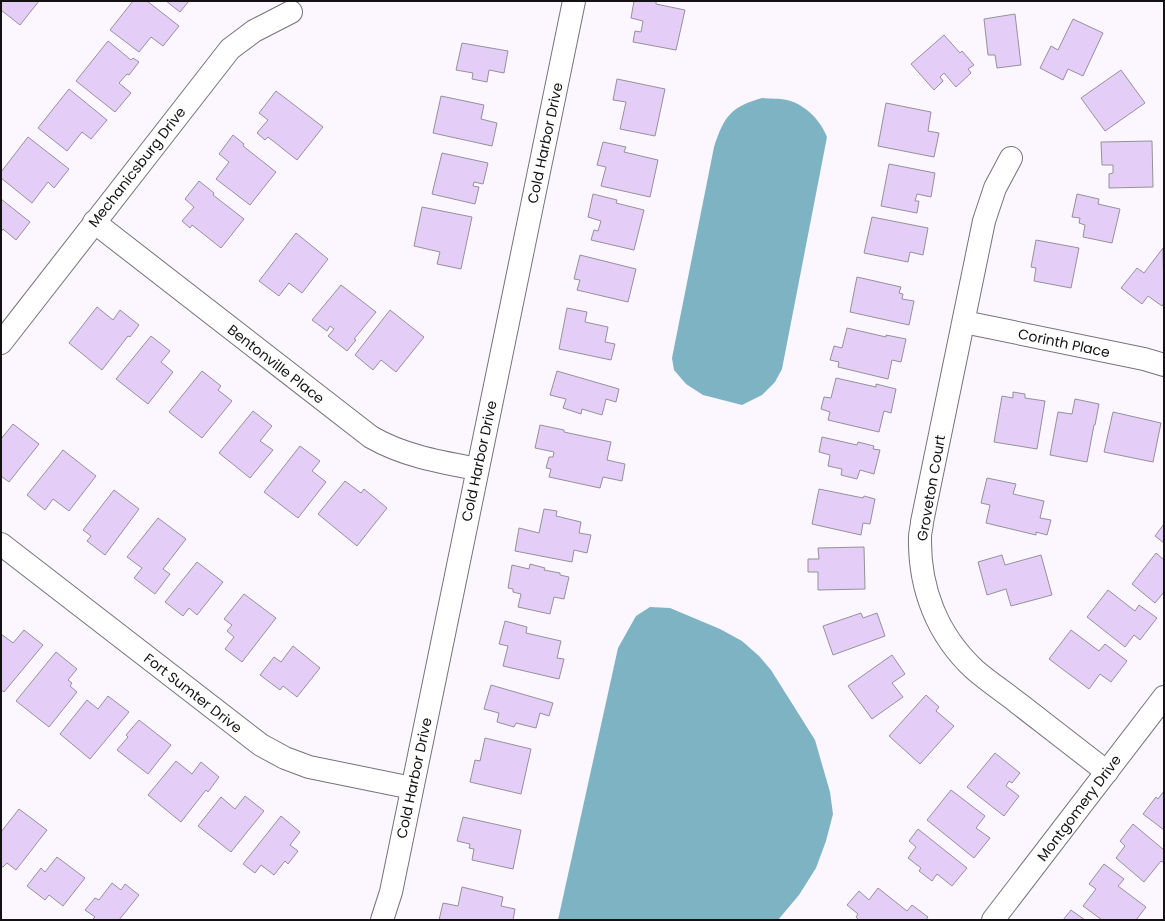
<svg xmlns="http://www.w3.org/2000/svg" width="1165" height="921" viewBox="0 0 1165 921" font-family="Poppins,sans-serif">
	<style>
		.water { fill: #7eb3c4 }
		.building { fill: #e4cef7; stroke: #959199 }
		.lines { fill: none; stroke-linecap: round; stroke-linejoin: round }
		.minor-casing { stroke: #76737a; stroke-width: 24 }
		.minor { stroke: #fff; stroke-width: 22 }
		.labels { text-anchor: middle; stroke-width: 3; stroke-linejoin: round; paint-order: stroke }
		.street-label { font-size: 14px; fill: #131114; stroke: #fff }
	</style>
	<rect width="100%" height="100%" fill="#fbf6ff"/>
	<g class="water">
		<path d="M 762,98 C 770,99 779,98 787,100 C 805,104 821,121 827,137 L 782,369 L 775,382 L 762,395 L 742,405 L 703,395 L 686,384 L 674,370 L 672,358 L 714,147 C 724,117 730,107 762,98 Z"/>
		<path d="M 650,607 L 670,608 L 720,629 L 742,641 L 759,656 L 771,670 L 815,740 L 830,792 L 833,814 L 826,841 L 816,868 L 799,895 L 778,920 L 558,920 L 618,648 L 636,616 Z"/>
	</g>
	<g class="building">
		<path d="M 1,1 L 39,1 L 20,25 L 1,10 Z"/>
		<path d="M 133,1 L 147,1 L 179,26 L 163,46 L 151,37 L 139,52 L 110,30 Z"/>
		<path d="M 166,1 L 189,1 L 180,12 Z"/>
		<path d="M 634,1 L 656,1 L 656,4 L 685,10 L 676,50 L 633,42 L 635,31 L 641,32 L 643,21 L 631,18 Z"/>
		<path d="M 1015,14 L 1021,65 L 997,68 L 995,55 L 988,55 L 984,19 Z"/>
		<path d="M 1073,19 L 1103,33 L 1083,76 L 1068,69 L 1063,80 L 1040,68 L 1051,46 L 1058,50 Z"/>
		<path d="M 944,35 L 960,53 L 962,51 L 974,65 L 968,69 L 971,73 L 956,87 L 944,73 L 940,77 L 943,81 L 934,90 L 911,64 Z"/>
		<path d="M 108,41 L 131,60 L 133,58 L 139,62 L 129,75 L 127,74 L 119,83 L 131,93 L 115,112 L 76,81 Z"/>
		<path d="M 462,43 L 508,51 L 504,73 L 489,70 L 487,82 L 472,79 L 473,73 L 456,70 Z"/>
		<path d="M 1121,70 L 1145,103 L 1105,131 L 1081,98 Z"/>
		<path d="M 617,79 L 665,89 L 655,136 L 620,129 L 626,102 L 613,100 Z"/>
		<path d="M 69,89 L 107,120 L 91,139 L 82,132 L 67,151 L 38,128 Z"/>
		<path d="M 276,91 L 323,127 L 297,160 L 268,137 L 265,140 L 257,133 L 268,120 L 259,113 Z"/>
		<path d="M 441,96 L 484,105 L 481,119 L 497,123 L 492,146 L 433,133 Z"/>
		<path d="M 886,103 L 931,112 L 928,131 L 939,133 L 934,157 L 878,146 Z"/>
		<path d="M 233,135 L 244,144 L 243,146 L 276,172 L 250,205 L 216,179 L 229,162 L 219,154 Z"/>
		<path d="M 28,137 L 69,169 L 54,188 L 48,182 L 32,203 L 1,178 L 1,172 Z"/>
		<path d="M 1152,141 L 1153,187 L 1109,188 L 1109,174 L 1113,173 L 1113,165 L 1102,165 L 1101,142 Z"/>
		<path d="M 603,142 L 626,147 L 624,152 L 658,160 L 650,197 L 601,186 L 606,167 L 597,165 Z"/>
		<path d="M 442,153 L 488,163 L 483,184 L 474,182 L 473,186 L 479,187 L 475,204 L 432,194 Z"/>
		<path d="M 889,164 L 935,173 L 931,197 L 917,194 L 915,201 L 919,201 L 917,213 L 881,206 Z"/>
		<path d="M 199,181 L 214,193 L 213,195 L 244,219 L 221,248 L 192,225 L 190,228 L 182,221 L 194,207 L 185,199 Z"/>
		<path d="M 593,194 L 617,200 L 616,203 L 644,210 L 634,250 L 591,240 L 594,230 L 598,231 L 601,221 L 588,217 Z"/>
		<path d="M 1077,194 L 1099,199 L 1098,204 L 1120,209 L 1112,243 L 1083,237 L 1085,225 L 1079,223 L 1080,218 L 1072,217 Z"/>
		<path d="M 1,199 L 30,222 L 16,240 L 3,229 L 1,232 Z"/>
		<path d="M 422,207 L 472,217 L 461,269 L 437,264 L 440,252 L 414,246 Z"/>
		<path d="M 872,217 L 928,228 L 923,255 L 910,252 L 908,262 L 864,253 Z"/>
		<path d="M 296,233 L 328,259 L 302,293 L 289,283 L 279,296 L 259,281 Z"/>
		<path d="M 1036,240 L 1079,248 L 1071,288 L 1034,281 L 1036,268 L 1031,267 Z"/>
		<path d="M 1163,248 L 1164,303 L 1162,306 L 1148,296 L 1142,304 L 1121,288 L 1137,268 L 1144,273 Z"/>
		<path d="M 580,255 L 636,269 L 628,302 L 577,290 L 580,280 L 574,279 Z"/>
		<path d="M 857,277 L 901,287 L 899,293 L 903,294 L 902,299 L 914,301 L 909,325 L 850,312 Z"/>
		<path d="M 341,285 L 376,312 L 354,339 L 356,340 L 347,351 L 328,336 L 334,329 L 330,326 L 327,331 L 312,320 Z"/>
		<path d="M 97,307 L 113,320 L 120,310 L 139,325 L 130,337 L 128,336 L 102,370 L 69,343 Z"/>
		<path d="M 567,308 L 587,312 L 585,322 L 608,327 L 605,342 L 615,344 L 611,360 L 559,349 Z"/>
		<path d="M 390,310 L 424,337 L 396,372 L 381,360 L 373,370 L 355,355 Z"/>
		<path d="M 847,328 L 886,337 L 886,335 L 906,339 L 901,362 L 892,360 L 888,379 L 838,367 L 839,362 L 830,360 L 834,346 L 842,348 Z"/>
		<path d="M 151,336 L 170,351 L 161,362 L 173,372 L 148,404 L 116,379 Z"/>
		<path d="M 202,371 L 221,386 L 218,390 L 232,401 L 202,438 L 169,412 Z"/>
		<path d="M 557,371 L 619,389 L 616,402 L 606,399 L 602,415 L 582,409 L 581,414 L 563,408 L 566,399 L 550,395 Z"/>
		<path d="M 836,378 L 876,387 L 876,384 L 896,389 L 891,413 L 884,411 L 879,432 L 828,420 L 830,412 L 821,409 L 824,397 L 831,398 Z"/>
		<path d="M 1013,392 L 1025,394 L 1025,398 L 1045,401 L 1037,449 L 994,442 L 1002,396 L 1013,398 Z"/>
		<path d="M 1075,399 L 1099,404 L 1095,425 L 1094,425 L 1087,462 L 1050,455 L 1058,412 L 1072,414 Z"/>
		<path d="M 253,411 L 272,426 L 260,441 L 273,450 L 250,478 L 219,453 Z"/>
		<path d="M 1113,412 L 1161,423 L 1153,462 L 1104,452 Z"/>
		<path d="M 13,424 L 39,444 L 9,482 L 1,476 L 1,439 Z"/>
		<path d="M 540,425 L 564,430 L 564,432 L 611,442 L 607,460 L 625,464 L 622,481 L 603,477 L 600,488 L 549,477 L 551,469 L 546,468 L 549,457 L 553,457 L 554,452 L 535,448 Z"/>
		<path d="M 822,437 L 857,445 L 858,442 L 874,446 L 873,449 L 880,450 L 874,474 L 860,470 L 857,479 L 841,475 L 842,469 L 828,466 L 830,455 L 819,452 Z"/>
		<path d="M 300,446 L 320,461 L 312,471 L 326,482 L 298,518 L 264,492 Z"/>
		<path d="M 63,450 L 96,476 L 69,511 L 53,499 L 45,510 L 27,495 Z"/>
		<path d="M 987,478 L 1016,484 L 1013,494 L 1044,501 L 1040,518 L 1051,520 L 1047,535 L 1036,532 L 1036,535 L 986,523 L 990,505 L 981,503 Z"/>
		<path d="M 345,481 L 361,493 L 364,489 L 387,508 L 357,546 L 318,514 Z"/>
		<path d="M 819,489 L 863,498 L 864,496 L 875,499 L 870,524 L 863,523 L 861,535 L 812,524 Z"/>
		<path d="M 114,490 L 139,509 L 105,555 L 87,541 L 91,536 L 83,530 Z"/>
		<path d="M 544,509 L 557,511 L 556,516 L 581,522 L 579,533 L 591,535 L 587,553 L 574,550 L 572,562 L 515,551 L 519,528 L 539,533 Z"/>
		<path d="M 158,518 L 186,539 L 163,569 L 170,574 L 155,594 L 134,578 L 142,568 L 127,557 Z"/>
		<path d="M 1164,524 L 1164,543 L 1155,536 Z"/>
		<path d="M 864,547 L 865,589 L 818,590 L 818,572 L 808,572 L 808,559 L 819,559 L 818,548 Z"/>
		<path d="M 1156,553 L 1164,560 L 1164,592 L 1155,603 L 1132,584 Z"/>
		<path d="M 1002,555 L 1005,565 L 1041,555 L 1052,595 L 1011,606 L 1006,589 L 987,595 L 978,562 Z"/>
		<path d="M 197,562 L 223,582 L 197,615 L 189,608 L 183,616 L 165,602 Z"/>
		<path d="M 530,564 L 545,568 L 544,570 L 560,573 L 560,575 L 569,577 L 564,599 L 554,597 L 550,614 L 518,607 L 521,594 L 513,592 L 513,589 L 508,588 L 512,565 L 529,569 Z"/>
		<path d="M 1108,590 L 1135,611 L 1139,605 L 1157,618 L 1140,640 L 1134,635 L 1125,647 L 1087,617 Z"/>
		<path d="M 244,594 L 276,618 L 242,662 L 225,649 L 234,637 L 227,631 L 232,625 L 224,619 Z"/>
		<path d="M 861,613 L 863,618 L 877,613 L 885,636 L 833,655 L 823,626 Z"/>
		<path d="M 505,621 L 527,627 L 526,633 L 561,641 L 557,658 L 564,659 L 559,679 L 503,666 L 508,646 L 499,644 Z"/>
		<path d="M 24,630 L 43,645 L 4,692 L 1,690 L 1,634 L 13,643 Z"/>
		<path d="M 1071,630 L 1099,651 L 1105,644 L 1127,661 L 1111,682 L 1100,674 L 1089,689 L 1049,659 Z"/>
		<path d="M 293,646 L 320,668 L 297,697 L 283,686 L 280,690 L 260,675 L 274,657 L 281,662 Z"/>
		<path d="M 56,652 L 77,669 L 68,680 L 72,683 L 70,686 L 77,692 L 49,727 L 16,701 Z"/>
		<path d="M 892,655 L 905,674 L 892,683 L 903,697 L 872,719 L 848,686 Z"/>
		<path d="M 491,685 L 553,703 L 549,716 L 540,713 L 536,728 L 516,723 L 514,727 L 497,722 L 499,713 L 484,709 Z"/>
		<path d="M 926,695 L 939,707 L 936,711 L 954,726 L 920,764 L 889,736 Z"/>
		<path d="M 108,696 L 129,712 L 90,759 L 60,734 L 87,700 L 98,709 Z"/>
		<path d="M 139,720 L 171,745 L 148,774 L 117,750 L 128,737 L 126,735 Z"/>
		<path d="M 485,738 L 531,749 L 521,794 L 470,782 L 475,760 L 480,761 Z"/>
		<path d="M 995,753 L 1020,773 L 1012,783 L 1009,781 L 1006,786 L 1019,796 L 1004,816 L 967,787 Z"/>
		<path d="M 176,761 L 192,774 L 201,762 L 219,777 L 208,792 L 206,790 L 181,822 L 148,795 Z"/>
		<path d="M 951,790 L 985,816 L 976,828 L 990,838 L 974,858 L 927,820 Z"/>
		<path d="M 1164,791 L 1164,830 L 1143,814 L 1156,797 L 1158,799 Z"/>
		<path d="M 245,796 L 264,811 L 231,852 L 198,826 L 221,797 L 235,809 Z"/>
		<path d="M 19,809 L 47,830 L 16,870 L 7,863 L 3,867 L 1,866 L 1,832 Z"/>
		<path d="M 281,816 L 300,832 L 290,845 L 298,851 L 288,864 L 285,861 L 274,875 L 261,865 L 255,873 L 243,864 Z"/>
		<path d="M 463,817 L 521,830 L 513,869 L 472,860 L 474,849 L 469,848 L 470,844 L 457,841 Z"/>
		<path d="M 1133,824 L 1164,850 L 1164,863 L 1161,861 L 1144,882 L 1116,858 L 1125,846 L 1120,841 Z"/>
		<path d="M 918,829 L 967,868 L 952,886 L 937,874 L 932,881 L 919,871 L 921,868 L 908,858 L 916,847 L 909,841 Z"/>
		<path d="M 57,857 L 85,878 L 63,906 L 49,895 L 45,900 L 27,886 L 41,868 L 45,872 Z"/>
		<path d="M 1104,864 L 1124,879 L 1118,886 L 1146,907 L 1136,920 L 1102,920 L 1083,906 L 1096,889 L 1089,884 Z"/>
		<path d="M 112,883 L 121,890 L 125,884 L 139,895 L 119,920 L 92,920 L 95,917 L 85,910 L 95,898 L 99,900 Z"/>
		<path d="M 462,887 L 503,897 L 501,906 L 515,909 L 513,920 L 439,920 L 443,903 L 458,906 Z"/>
		<path d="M 878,888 L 907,911 L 912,905 L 928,917 L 926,920 L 859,920 L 856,917 L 858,914 L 847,905 L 859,891 L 869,900 Z"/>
		<path d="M 1071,910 L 1085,920 L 1063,920 Z"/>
	</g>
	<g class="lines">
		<g class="minor-casing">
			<g id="minor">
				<path d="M 1011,158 L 995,188 L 984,221 L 922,522 C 922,527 920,532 920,537 C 919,588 937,635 975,670 C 989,682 1004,692 1018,703 C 1048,726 1077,749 1107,772"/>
				<path d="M 94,222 L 371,437 C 404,456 440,462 477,469"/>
				<path d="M 964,322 L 1144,359 L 1164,365"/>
				<path d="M 1,343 L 230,49 L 254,31 L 291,12"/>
				<path d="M 1,544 L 261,745 L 285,758 L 309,767 L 412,788"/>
				<path d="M 382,920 L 391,892 L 574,1"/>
				<path d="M 993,920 L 1164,697"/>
			</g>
		</g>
		<use href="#minor" class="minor"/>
	</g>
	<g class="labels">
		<g class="street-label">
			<text transform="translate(545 143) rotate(-78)" y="5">Cold Harbor Drive</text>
			<text transform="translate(137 167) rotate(-52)" y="5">Mechanicsburg Drive</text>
			<text transform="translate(1064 343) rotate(12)" y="5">Corinth Place</text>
			<text transform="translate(276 364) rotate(38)" y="5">Bentonville Place</text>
			<text transform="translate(479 461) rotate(-78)" y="5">Cold Harbor Drive</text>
			<text transform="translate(931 488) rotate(-80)" y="5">Groveton Court</text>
			<text transform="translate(193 693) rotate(38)" y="5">Fort Sumter Drive</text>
			<text transform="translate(414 778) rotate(-78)" y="5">Cold Harbor Drive</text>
			<text transform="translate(1079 808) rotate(-53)" y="5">Montgomery Drive</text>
		</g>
	</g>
	<rect width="1165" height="921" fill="none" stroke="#131114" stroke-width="4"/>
</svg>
